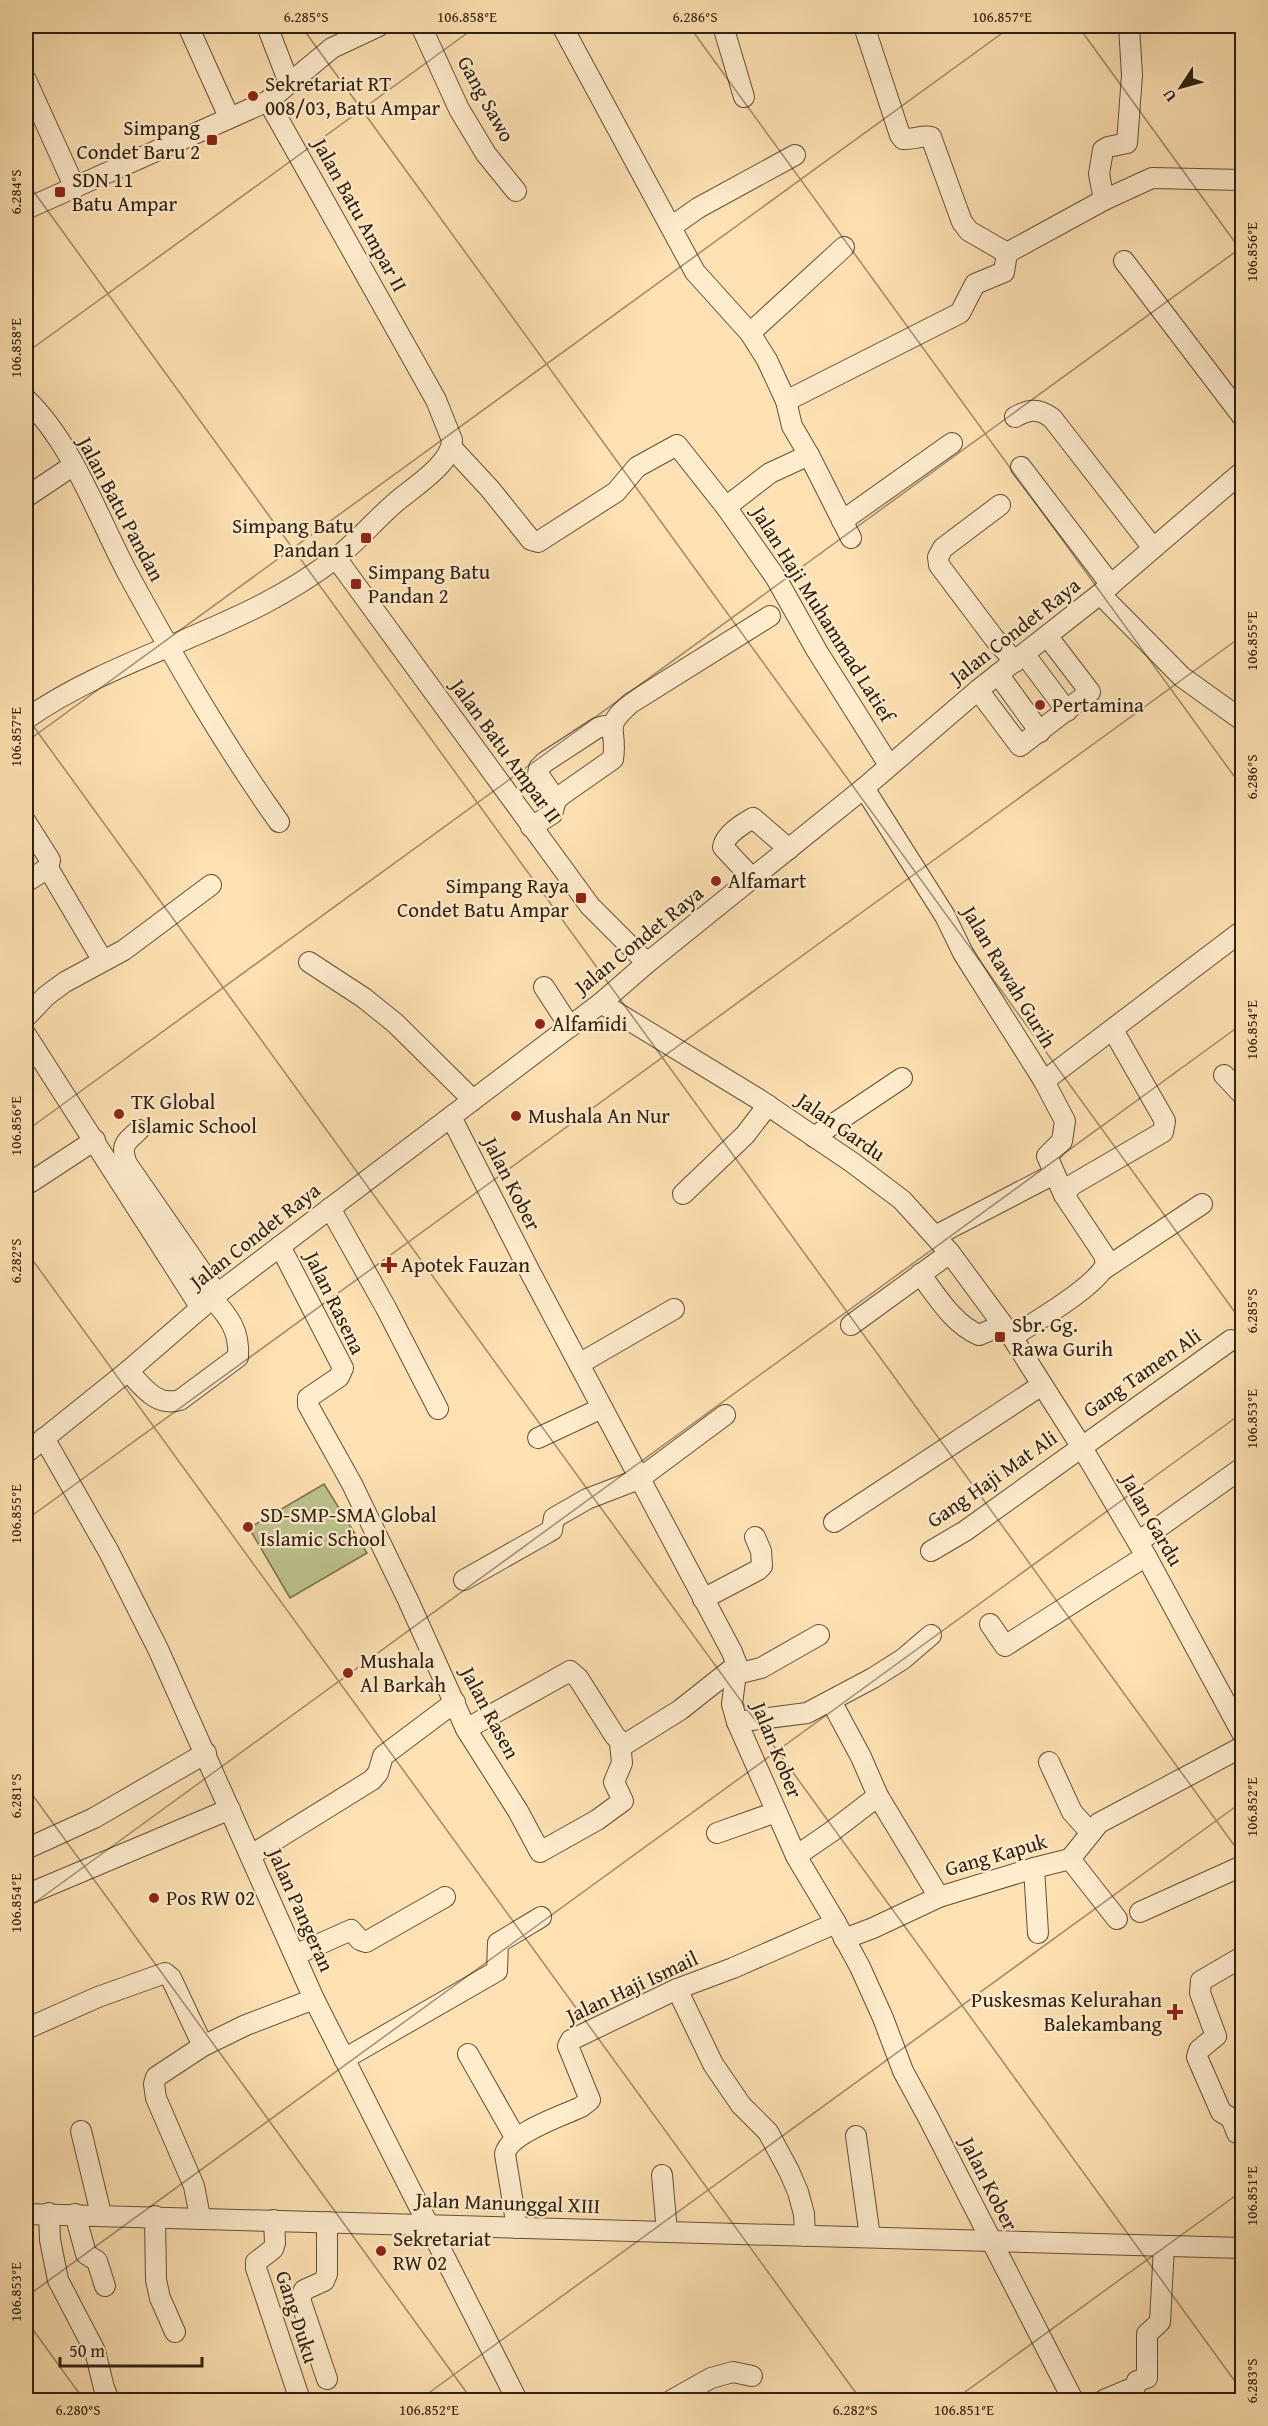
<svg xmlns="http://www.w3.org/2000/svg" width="1268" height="2426" viewBox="0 0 1268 2426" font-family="'Gentium Book Plus',serif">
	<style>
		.green { fill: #bec38d; stroke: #76724e; stroke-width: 1.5 }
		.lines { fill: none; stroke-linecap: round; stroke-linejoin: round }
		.minor-casing { stroke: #625038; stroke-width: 22 }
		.minor { stroke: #feeccd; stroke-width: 20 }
		.ticks { fill: none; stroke: #2e2010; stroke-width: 1.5; stroke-opacity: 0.45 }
		.poi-dot { fill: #8f2418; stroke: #feeccd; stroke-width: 2 }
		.labels { text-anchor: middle; stroke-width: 4.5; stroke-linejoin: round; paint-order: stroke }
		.poi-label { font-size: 21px; fill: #2e2010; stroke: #feeccd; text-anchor: start }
		.street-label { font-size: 21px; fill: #2e2010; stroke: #feeccd }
		.neatline { fill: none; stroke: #2e2010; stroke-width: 2 }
		.ticks-label { font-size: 15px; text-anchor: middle; fill: #2e2010 }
	</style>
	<rect width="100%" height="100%" fill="#fee1b2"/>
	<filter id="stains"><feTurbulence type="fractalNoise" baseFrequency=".00333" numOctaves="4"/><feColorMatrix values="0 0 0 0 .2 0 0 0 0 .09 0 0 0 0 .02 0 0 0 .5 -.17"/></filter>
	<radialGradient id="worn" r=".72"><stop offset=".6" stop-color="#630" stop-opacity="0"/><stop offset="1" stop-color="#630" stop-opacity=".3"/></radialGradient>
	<path class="green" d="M 324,1484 L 367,1553 L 290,1598 L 249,1528 Z"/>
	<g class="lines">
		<g class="minor-casing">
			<g id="minor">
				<path d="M 188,26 L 229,117"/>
				<path d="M 267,26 L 289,83"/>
				<path d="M 421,26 L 459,109 L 486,154 L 516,191"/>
				<path d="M 562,26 L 695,272 L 750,333 L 767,360 L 786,401 L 792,426 L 809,455 L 770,473 L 726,507"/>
				<path d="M 723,26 L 744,97"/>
				<path d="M 864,26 L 900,135 L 903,139 C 913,140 921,135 931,137 L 962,222 L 969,231 L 1007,253"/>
				<path d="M 26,80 L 75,188"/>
				<path d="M 1104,200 L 1099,174 L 1103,150 L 1108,147 L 1127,143 L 1132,75 L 1129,26"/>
				<path d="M 26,209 L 268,101 L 332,48 L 379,26"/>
				<path d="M 671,227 L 698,208 L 795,155"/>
				<path d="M 1007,253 L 1104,200 L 1152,178 L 1242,180"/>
				<path d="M 1124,261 L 1242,416"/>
				<path d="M 750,333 L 844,247"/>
				<path d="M 26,399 C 72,443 97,515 127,572 C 174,658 222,742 279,822"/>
				<path d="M 786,401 L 960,313 L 975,284 L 1004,272 L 1007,253"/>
				<path d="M 1015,417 C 1029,409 1038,408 1052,418 L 1153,548"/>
				<path d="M 452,448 L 490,489 L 531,540 L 538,542 L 616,492 L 637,467 L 677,445 L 726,507 L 776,578 L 817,651 L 889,765"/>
				<path d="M 809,455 L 851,538"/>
				<path d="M 1021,467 L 1111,585"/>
				<path d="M 26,497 L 74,465"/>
				<path d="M 1000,505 L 943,548 L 938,557 L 939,565 L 994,638 L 1015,662"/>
				<path d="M 842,521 L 952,443"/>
				<path d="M 336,558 L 590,906 L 647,963"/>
				<path d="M 1100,594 L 1182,677 L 1242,720"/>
				<path d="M 1025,655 L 1067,711"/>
				<path d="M 998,674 L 1040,732"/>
				<path d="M 978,690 L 1020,746 L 1090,692 L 1048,637"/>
				<path d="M 26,719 C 99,668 184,645 263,604 C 286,592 315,574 336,558 C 357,542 375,520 396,502 C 412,488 452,464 452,440 L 436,400 L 268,101"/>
				<path d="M 864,788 L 945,916 L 963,953 L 1044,1081 L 1065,1121 L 1062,1141 L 1047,1156 L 1064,1195 L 1104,1255 L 1106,1264 C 1096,1287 1034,1322 1012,1337"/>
				<path d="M 556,800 L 538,774 L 539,768 L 545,762 L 597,728 L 604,726 L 611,729"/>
				<path d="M 26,822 L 50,860 L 48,868 L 26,882"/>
				<path d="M 531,827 L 552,814 L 556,800 L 563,794 L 613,759 C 618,727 601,729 631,703 L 770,616"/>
				<path d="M 48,868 L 103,961"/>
				<path d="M 752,878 L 723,847 C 725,835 742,824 753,818 L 789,849"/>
				<path d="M 309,962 L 364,998 L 395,1023 L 473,1100"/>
				<path d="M 544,987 L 570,1027"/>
				<path d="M 601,1003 L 760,1100 L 853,1163 L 902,1200 L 950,1253 L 1012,1337 L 1081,1446 L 1146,1556 L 1242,1733"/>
				<path d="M 26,1017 L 46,996 L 65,982 L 124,950 L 211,885"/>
				<path d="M 26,1035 L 201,1308"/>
				<path d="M 1224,1075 L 1242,1094"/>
				<path d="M 1044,1081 L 1242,931"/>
				<path d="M 451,1117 L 529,1270 L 732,1652 L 737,1665 L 732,1704 L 737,1722 L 796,1856 L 836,1923 L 860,1967 L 883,2018 L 903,2071 L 929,2119 L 1073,2400"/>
				<path d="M 139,1130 C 125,1143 120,1145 127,1164 L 217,1294"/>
				<path d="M 814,1137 L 902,1078"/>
				<path d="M 26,1180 L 31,1182 L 95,1140"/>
				<path d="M 683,1194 L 745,1135 L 768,1105"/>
				<path d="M 1064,1195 L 1072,1185 L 1163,1132 L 1165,1121 L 1113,1030"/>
				<path d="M 330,1208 L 386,1308 L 438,1409"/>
				<path d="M 935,1236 L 1054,1174"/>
				<path d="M 280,1246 L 343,1368 L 339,1377 L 308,1398 L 308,1405 L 352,1484 L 408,1600 L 466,1729 L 518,1811 L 540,1852 L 597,1820 L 623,1801 L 614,1782 L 622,1763 L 620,1743"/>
				<path d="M 1104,1269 L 1202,1204"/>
				<path d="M 920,1274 C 937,1296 953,1324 979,1335 L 1003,1325"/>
				<path d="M 851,1325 L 950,1253"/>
				<path d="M 579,1364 L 674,1309"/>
				<path d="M 128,1371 C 143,1387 156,1407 180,1400 L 238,1357 C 240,1331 229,1317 212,1298"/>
				<path d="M 44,1438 L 109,1552 L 158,1649 L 314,1999 L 517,2400"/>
				<path d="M 538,1438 L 602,1408"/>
				<path d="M 26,1453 L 128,1371 L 217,1294 L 601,1003 L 647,963 L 864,788 L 978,690 L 1100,594 L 1242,472"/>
				<path d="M 834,1522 L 1042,1385"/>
				<path d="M 1138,1542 L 1242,1468"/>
				<path d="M 931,1551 L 965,1531 L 1231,1340"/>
				<path d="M 464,1580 L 547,1533 L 552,1530 L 554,1518 L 587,1499 L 639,1479 L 725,1415"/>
				<path d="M 703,1599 L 758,1570 L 762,1566 L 761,1551 L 755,1537"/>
				<path d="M 990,1624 L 1005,1646 L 1146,1556"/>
				<path d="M 736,1674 L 761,1668 L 819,1635"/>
				<path d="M 831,1701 L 861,1757 L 878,1796 L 939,1897"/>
				<path d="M 737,1722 L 807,1713 L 873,1678 L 903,1659 L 931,1635"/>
				<path d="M 466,1729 L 570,1671 L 578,1678 L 615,1736 L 624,1745 L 680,1710 L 737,1665"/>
				<path d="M 1049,1762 L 1072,1812 L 1090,1832"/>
				<path d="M 717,1833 L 776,1812"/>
				<path d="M 26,1849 L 94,1818 L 206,1753"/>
				<path d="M 251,1855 L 372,1780 L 378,1773 L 383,1756 L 455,1702"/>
				<path d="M 796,1856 L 831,1832 L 878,1796"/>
				<path d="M 1070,1859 L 1117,1919"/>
				<path d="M 1034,1868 L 1038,1933"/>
				<path d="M 26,1895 L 230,1809"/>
				<path d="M 1140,1912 L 1242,1866"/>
				<path d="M 844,1939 L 873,1928 L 939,1897 L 1034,1868 L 1070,1859 L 1099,1823 L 1242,1747"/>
				<path d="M 295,1955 L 351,1930 L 360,1940 L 366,1942 L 445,1897"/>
				<path d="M 1242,1957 L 1201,1981 L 1200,1993 L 1216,2036 L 1199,2050 L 1197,2057 L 1221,2112 L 1231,2118 L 1237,2133 L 1242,2134"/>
				<path d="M 677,1989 L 713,2064 L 741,2105 L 768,2132 L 789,2171 L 798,2192 L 804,2214 L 805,2236"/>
				<path d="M 26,2029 L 98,1997 L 165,1973 L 171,1978 L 203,2046"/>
				<path d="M 468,2054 L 515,2137"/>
				<path d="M 344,2059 L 497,1971 L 498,1943 L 541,1917"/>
				<path d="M 81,2131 L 101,2214"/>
				<path d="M 856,2136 L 870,2237"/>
				<path d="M 662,2175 L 667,2232"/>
				<path d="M 49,2213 L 50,2240 L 58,2280 L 95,2351 L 104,2388 L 109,2400"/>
				<path d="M 26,2214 L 1242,2248"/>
				<path d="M 75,2214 L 86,2254 L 97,2261 L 105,2286"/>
				<path d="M 155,2216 L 156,2280 L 160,2298 L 175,2332"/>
				<path d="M 200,2217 L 194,2186 L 156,2098 L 154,2084 L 156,2077 L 203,2046 L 246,2025 L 314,1999"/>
				<path d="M 274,2220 L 275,2243 L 273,2249 L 256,2262 L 256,2268 L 300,2400"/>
				<path d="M 517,2228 L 505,2154 C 509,2133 562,2116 581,2107 L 590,2100 L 568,2046 L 571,2040 L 677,1989 L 733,1968 L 836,1923"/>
				<path d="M 327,2379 L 300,2299 L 304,2290 L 324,2281 L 327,2274 L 327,2222"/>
				<path d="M 672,2400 L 711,2378 L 733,2372 L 752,2376"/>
				<path d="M 1104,2400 L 1135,2387 L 1137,2381 L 1147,2378 L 1147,2334 L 1160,2322 L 1164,2246"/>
			</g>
		</g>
		<use href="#minor" class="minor"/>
	</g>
	<path class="ticks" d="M 301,26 L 1242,1322M 689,26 L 1242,787M 1078,26 L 1242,252M 26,181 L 1242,1856M 26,353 L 477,26M 26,716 L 1242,2391M 26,742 L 1012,26M 26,1131 L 1242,247M 26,1251 L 861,2400M 26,1520 L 1242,636M 26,1786 L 472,2400M 26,1909 L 1242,1024M 26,2297 L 1242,1413M 26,2320 L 84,2400M 419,2400 L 1242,1802M 954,2400 L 1242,2191"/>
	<g class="poi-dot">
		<circle cx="253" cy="96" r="6"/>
		<rect x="206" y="134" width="12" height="12" rx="3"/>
		<rect x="54" y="186" width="12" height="12" rx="3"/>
		<rect x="360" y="532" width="12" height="12" rx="3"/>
		<rect x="350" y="578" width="12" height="12" rx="3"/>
		<circle cx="1040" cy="705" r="6"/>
		<circle cx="716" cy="881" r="6"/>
		<rect x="575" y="892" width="12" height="12" rx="3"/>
		<circle cx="540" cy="1024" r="6"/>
		<circle cx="119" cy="1114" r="6"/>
		<circle cx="516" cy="1116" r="6"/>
		<path d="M386 1256h6v6h6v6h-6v6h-6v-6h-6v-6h6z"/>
		<rect x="994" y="1331" width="12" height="12" rx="3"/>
		<circle cx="248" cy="1527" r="6"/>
		<circle cx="348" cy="1673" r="6"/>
		<circle cx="154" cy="1898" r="6"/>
		<path d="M1172 2003h6v6h6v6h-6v6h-6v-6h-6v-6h6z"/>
		<circle cx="381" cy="2251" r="6"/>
	</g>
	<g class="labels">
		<g class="poi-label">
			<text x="265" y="91">Sekretariat RT<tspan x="265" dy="24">008/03, Batu Ampar</tspan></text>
			<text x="200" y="135" text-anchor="end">Simpang<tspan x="200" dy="24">Condet Baru 2</tspan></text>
			<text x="72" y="187">SDN 11<tspan x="72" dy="24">Batu Ampar</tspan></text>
			<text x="354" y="533" text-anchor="end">Simpang Batu<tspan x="354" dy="24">Pandan 1</tspan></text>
			<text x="368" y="579">Simpang Batu<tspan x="368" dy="24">Pandan 2</tspan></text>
			<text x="1052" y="712">Pertamina</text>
			<text x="728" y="888">Alfamart</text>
			<text x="569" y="893" text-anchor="end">Simpang Raya<tspan x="569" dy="24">Condet Batu Ampar</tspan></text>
			<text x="552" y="1031">Alfamidi</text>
			<text x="131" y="1109">TK Global<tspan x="131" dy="24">Islamic School</tspan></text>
			<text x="528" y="1123">Mushala An Nur</text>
			<text x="401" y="1272">Apotek Fauzan</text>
			<text x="1012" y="1332">Sbr. Gg.<tspan x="1012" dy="24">Rawa Gurih</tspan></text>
			<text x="260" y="1522">SD-SMP-SMA Global<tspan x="260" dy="24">Islamic School</tspan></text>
			<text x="360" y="1668">Mushala<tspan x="360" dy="24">Al Barkah</tspan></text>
			<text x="166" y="1905">Pos RW 02</text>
			<text x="1162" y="2007" text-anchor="end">Puskesmas Kelurahan<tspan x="1162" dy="24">Balekambang</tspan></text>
			<text x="393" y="2246">Sekretariat<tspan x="393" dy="24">RW 02</tspan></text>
		</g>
		<g class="street-label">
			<text transform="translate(486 99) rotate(61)" y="7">Gang Sawo</text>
			<text transform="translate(360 215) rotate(61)" y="7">Jalan Batu Ampar II</text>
			<text transform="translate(121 509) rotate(62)" y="7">Jalan Batu Pandan</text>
			<text transform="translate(823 614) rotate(58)" y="7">Jalan Haji Muhammad Latief</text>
			<text transform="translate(1015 631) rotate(-38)" y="7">Jalan Condet Raya</text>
			<text transform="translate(506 751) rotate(54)" y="7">Jalan Batu Ampar II</text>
			<text transform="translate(639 940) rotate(-39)" y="7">Jalan Condet Raya</text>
			<text transform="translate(1009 977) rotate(59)" y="7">Jalan Rawah Gurih</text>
			<text transform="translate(841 1127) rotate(35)" y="7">Jalan Gardu</text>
			<text transform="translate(512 1184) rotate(63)" y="7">Jalan Kober</text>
			<text transform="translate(255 1236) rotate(-38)" y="7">Jalan Condet Raya</text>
			<text transform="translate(335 1303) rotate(64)" y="7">Jalan Rasena</text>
			<text transform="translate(1142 1373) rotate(-35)" y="7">Gang Tamen Ali</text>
			<text transform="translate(992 1479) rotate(-35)" y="7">Gang Haji Mat Ali</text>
			<text transform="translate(1152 1520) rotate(60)" y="7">Jalan Gardu</text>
			<text transform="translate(490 1713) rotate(62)" y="7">Jalan Rasen</text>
			<text transform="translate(777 1750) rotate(68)" y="7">Jalan Kober</text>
			<text transform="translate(996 1855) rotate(-16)" y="7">Gang Kapuk</text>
			<text transform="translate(301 1910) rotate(66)" y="7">Jalan Pangeran</text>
			<text transform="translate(632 1987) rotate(-25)" y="7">Jalan Haji Ismail</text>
			<text transform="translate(989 2184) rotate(63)" y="7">Jalan Kober</text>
			<text transform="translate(508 2203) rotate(2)" y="7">Jalan Manunggal XIII</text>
			<text transform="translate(297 2317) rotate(72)" y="7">Gang Duku</text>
		</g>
	</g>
	<rect width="1268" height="2426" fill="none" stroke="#fee1b2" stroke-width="66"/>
	<g transform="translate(1181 87) rotate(234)" stroke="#feeccd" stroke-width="4.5" paint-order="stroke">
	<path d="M0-4.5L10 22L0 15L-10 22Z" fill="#2e2010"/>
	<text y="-9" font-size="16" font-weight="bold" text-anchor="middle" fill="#2e2010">U</text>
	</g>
	<path d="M60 2357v9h142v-9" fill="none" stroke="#2e2010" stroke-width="3"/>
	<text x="69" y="2357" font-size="18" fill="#2e2010" stroke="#feeccd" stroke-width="4.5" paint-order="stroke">50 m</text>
	<rect x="33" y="33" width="1202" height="2360" class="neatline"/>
	<g class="ticks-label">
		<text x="306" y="22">6.285°S</text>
		<text x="467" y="22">106.858°E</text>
		<text x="695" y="22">6.286°S</text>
		<text x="1002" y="22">106.857°E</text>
		<text transform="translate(16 192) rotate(-90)" y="5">6.284°S</text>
		<text transform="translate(1252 252) rotate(-90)" y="5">106.856°E</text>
		<text transform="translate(16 348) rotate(-90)" y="5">106.858°E</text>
		<text transform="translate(1252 641) rotate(-90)" y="5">106.855°E</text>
		<text transform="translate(16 737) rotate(-90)" y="5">106.857°E</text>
		<text transform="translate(1252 777) rotate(-90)" y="5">6.286°S</text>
		<text transform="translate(1252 1030) rotate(-90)" y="5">106.854°E</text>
		<text transform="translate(16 1126) rotate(-90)" y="5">106.856°E</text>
		<text transform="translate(16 1261) rotate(-90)" y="5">6.282°S</text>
		<text transform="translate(1252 1311) rotate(-90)" y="5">6.285°S</text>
		<text transform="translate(1252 1419) rotate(-90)" y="5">106.853°E</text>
		<text transform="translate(16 1514) rotate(-90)" y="5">106.855°E</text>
		<text transform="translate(16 1796) rotate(-90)" y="5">6.281°S</text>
		<text transform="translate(1252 1807) rotate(-90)" y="5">106.852°E</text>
		<text transform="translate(16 1903) rotate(-90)" y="5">106.854°E</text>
		<text transform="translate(1252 2196) rotate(-90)" y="5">106.851°E</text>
		<text transform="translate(16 2292) rotate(-90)" y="5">106.853°E</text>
		<text transform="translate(1252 2381) rotate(-90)" y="5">6.283°S</text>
		<text x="78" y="2415">6.280°S</text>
		<text x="429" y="2415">106.852°E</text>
		<text x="855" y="2415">6.282°S</text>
		<text x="964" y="2415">106.851°E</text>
	</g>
	<rect width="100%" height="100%" filter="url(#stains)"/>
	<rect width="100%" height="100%" fill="url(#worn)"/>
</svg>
